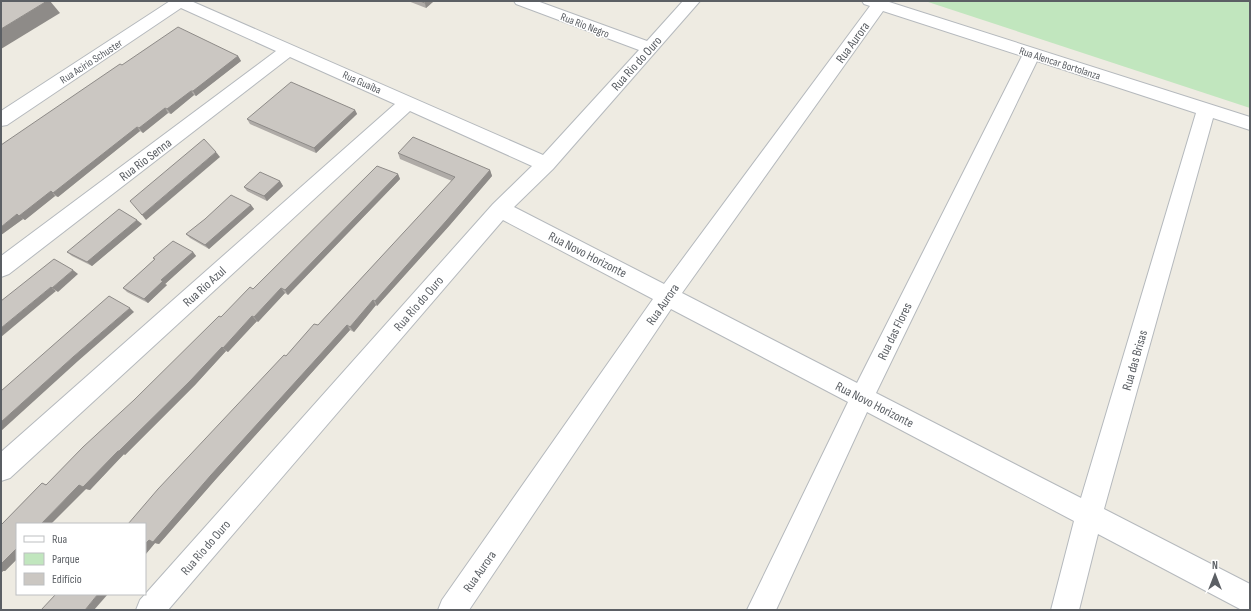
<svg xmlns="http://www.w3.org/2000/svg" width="1251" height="611" viewBox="0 0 1251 611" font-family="'Sofia Sans Condensed',sans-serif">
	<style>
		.green { fill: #c1e6be }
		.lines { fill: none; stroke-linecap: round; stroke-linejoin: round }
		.minor-casing { stroke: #b5b9bd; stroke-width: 2 }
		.minor { fill: #fff; fill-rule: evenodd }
		.wall { fill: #afaba7 }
		.shaded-wall { fill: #8e8b88 }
		.building { fill: #cbc7c2; stroke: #8e8b88 }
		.labels { text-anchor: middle; stroke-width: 3; stroke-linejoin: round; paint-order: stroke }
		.far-street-label { font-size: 11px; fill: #5b5f64; stroke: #fff }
		.street-label { font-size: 13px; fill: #5b5f64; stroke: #fff }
	</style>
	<rect width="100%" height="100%" fill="#eeebe2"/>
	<path class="green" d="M 925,1 L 1250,1 L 1250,108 Z"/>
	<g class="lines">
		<g class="minor-casing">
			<path id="minor" d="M 170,1 L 191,1 L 543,155 L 639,50 L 516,4 L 514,1 L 537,1 L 647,41 L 683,1 L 700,1 L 553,169 L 514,207 L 664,284 L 870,6 L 864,4 L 862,1 L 886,1 L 1250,117 L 1250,130 L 1213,118 L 1104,509 L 1250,584 L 1250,610 L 1240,609 L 1098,534 L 1079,610 L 1051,610 L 1074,521 L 867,412 L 776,610 L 747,610 L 848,402 L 671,309 L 469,610 L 438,610 L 442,600 L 653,299 L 503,220 L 168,610 L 136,610 L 140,600 L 493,204 L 532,166 L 410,111 L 10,478 L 1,481 L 1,452 L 395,104 L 290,57 L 9,274 L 1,277 L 1,256 L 276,51 L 181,8 L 7,125 L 1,126 L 1,111 ZM 883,11 L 1022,56 L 857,383 L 682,293 ZM 1037,61 L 1196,113 L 1081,498 L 876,393 Z"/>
		</g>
		<use href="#minor" class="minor"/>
	</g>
	<g class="wall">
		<path d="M 408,1 L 434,1 L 426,8 Z"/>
		<path d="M 238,56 L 241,61 L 196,96 L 194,95 L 171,114 L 168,113 L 143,133 L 140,131 L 58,197 L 55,196 L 25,220 L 23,219 L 1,235 L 122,65 Z"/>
		<path d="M 355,110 L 357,114 L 316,153 L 250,124 L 247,119 Z"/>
		<path d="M 398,153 L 490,170 L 492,176 L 449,226 L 377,306 L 376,305 L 354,332 L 350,330 L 216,479 L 159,544 L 155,543 L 145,555 L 145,524 L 286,356 L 318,325 L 452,181 L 400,159 Z"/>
		<path d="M 398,174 L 400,179 L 288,295 L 285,293 L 258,322 L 257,321 L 228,352 L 226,351 L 195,385 L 125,455 L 124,454 L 90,490 L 86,489 L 17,524 L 17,559 L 5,571 L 3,571 L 1,573 L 1,524 L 2,524 L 42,483 L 47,485 L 221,317 L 253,289 Z"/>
		<path d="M 280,181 L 283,186 L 267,201 L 247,191 L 244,187 Z"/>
		<path d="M 251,205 L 254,209 L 209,249 L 190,238 L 186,234 Z"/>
		<path d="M 142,224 L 92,266 L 72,256 L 67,252 Z"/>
		<path d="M 193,252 L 196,256 L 165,284 L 167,285 L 148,303 L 127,292 L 123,288 L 155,259 L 153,258 Z"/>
	</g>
	<g class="shaded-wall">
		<path d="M 47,1 L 50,1 L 60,13 L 1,49 L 1,29 Z"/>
		<path d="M 427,1 L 434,1 L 426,8 L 425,3 Z"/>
		<path d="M 238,56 L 241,61 L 196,96 L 193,91 Z"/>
		<path d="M 191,91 L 194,95 L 171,114 L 167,109 Z"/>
		<path d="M 165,108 L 168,113 L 143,133 L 139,128 Z"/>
		<path d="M 355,110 L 357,114 L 316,153 L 314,148 Z"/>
		<path d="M 137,127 L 140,131 L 58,197 L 53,193 Z"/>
		<path d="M 216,152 L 220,157 L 146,220 L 142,215 Z"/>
		<path d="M 490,170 L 492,176 L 449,226 L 377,306 L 375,301 Z"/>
		<path d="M 398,174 L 400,179 L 288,295 L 285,290 Z"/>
		<path d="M 280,181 L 283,186 L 267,201 L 264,196 Z"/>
		<path d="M 51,191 L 55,196 L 25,220 L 19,216 Z"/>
		<path d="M 251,205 L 254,209 L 209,249 L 205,245 Z"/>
		<path d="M 17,214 L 23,219 L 1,235 L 1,227 Z"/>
		<path d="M 137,220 L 142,224 L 92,266 L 87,262 Z"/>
		<path d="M 193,252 L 196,256 L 165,284 L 167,285 L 148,303 L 144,299 L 161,280 Z"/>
		<path d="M 73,270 L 78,274 L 58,292 L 52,288 Z"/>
		<path d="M 51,287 L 56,291 L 1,337 L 1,328 Z"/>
		<path d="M 281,288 L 285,293 L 258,322 L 254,317 Z"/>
		<path d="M 373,300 L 376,305 L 354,332 L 350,327 Z"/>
		<path d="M 130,308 L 134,312 L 78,361 L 1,431 L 1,422 L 73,357 Z"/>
		<path d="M 252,316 L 257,321 L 228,352 L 223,348 Z"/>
		<path d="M 347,325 L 350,330 L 216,479 L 159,544 L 155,543 L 145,555 L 145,544 L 211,475 Z"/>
		<path d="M 222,347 L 226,351 L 195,385 L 125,455 L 124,454 L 90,490 L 86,489 L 51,524 L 41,524 L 79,485 L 118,451 Z"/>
		<path d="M 17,548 L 17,559 L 5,571 L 3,571 L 1,573 L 1,564 Z"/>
		<path d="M 98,594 L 108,594 L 94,610 L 85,610 Z"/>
	</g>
	<g class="building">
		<path d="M 1,1 L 47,1 L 1,29 Z"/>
		<path d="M 420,1 L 427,1 L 425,3 Z"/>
		<path d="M 178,27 L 238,56 L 193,91 L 191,91 L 167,109 L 165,108 L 139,128 L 137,127 L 53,193 L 51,191 L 19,216 L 17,214 L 1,227 L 1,145 L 120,64 L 122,65 Z"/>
		<path d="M 291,82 L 355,110 L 314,148 L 247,119 Z"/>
		<path d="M 413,137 L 490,170 L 447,220 L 375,301 L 373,300 L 350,327 L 347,325 L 211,475 L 153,542 L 149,540 L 145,544 L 145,524 L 128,524 L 158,489 L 284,355 L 286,356 L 314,324 L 318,325 L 455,177 L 398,153 Z"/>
		<path d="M 204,139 L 216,152 L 142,215 L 130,201 Z"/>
		<path d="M 377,166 L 398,174 L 285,290 L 281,288 L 254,317 L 252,316 L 223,348 L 222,347 L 190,381 L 119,451 L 118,451 L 83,487 L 79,485 L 41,524 L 17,524 L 17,548 L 1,564 L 1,525 L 42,483 L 46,485 L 83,447 L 134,400 L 219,316 L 221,317 L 250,287 L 253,289 Z"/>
		<path d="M 260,172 L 280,181 L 264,196 L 244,187 Z"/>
		<path d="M 231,195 L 251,205 L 205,245 L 186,234 L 205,219 Z"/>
		<path d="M 119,209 L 137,220 L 87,262 L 67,252 Z"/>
		<path d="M 173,241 L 193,252 L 161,280 L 163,281 L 144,299 L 123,288 L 155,259 L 153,258 Z"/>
		<path d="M 54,259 L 73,270 L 52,288 L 51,287 L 1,328 L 1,301 Z"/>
		<path d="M 109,296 L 130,308 L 73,357 L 1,422 L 1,391 Z"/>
		<path d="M 56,594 L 98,594 L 85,610 L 41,610 Z"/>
	</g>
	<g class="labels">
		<g class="far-street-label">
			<text transform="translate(585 25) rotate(21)" y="4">Rua Rio Negro</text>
			<text transform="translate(91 61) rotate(-33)" y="4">Rua Acirio Schuster</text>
			<text transform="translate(1060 63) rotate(18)" y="4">Rua Alencar Bortolanza</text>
			<text transform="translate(362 82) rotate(24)" y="4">Rua Guaíba</text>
		</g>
		<g class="street-label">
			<text transform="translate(852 42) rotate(-54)" y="5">Rua Aurora</text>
			<text transform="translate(636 63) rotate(-48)" y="5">Rua Rio do Ouro</text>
			<text transform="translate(145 159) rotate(-37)" y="5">Rua Rio Senna</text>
			<text transform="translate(588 254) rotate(27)" y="5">Rua Novo Horizonte</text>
			<text transform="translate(204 286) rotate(-42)" y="5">Rua Rio Azul</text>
			<text transform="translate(418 303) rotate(-49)" y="5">Rua Rio do Ouro</text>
			<text transform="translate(662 304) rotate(-55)" y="5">Rua Aurora</text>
			<text transform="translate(894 331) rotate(-64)" y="5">Rua das Flores</text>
			<text transform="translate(1134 360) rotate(-74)" y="5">Rua das Brisas</text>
			<text transform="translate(875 404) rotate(27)" y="5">Rua Novo Horizonte</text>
			<text transform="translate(205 547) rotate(-49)" y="5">Rua Rio do Ouro</text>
			<text transform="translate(479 571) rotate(-55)" y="5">Rua Aurora</text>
		</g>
	</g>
	<rect width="1251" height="611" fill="none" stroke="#5b5f64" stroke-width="4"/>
	<rect x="16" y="523" width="130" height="72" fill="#ffffff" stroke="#bdbfc1"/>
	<rect x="24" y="536" width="20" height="6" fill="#ffffff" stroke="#bdbfc1"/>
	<text x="52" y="543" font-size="12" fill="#5b5f64">Rua</text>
	<rect x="24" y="553" width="20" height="12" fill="#c1e6be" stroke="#bdbfc1"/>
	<text x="52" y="563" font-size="12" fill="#5b5f64">Parque</text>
	<rect x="24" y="573" width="20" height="12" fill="#cbc7c2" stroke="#bdbfc1"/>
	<text x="52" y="583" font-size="12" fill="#5b5f64">Edifício</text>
	<g transform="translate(1215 575)" stroke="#ffffff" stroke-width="3" paint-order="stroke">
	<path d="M0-3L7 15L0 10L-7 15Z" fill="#5b5f64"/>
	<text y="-6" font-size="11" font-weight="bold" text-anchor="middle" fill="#5b5f64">N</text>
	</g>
</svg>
